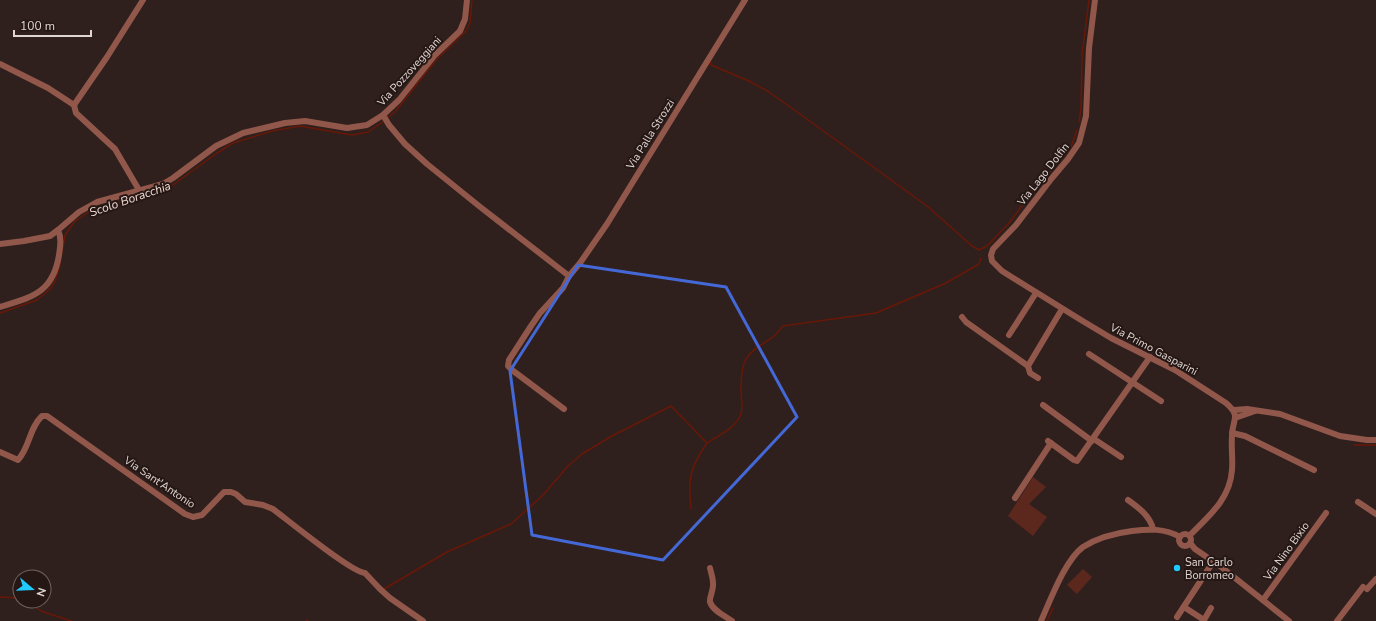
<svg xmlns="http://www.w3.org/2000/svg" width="1376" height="621" viewBox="0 0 1376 621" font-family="'Nunito Sans',sans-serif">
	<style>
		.green { fill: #5c281e }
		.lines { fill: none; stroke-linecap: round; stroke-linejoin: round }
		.stream { stroke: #691707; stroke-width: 1.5 }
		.minor { stroke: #91574b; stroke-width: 6 }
		.marked { fill: none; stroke: #4469d7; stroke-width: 3; stroke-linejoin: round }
		.poi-dot { fill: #21c9fd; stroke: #251714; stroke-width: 1.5 }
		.labels { text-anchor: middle; stroke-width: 4; stroke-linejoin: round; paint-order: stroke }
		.street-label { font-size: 11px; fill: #e0d6d3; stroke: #251714 }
		.poi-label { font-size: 11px; fill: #e0d6d3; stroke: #251714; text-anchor: start }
		.water-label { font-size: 12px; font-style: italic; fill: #f3dad4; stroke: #251714 }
	</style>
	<rect width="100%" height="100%" fill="#2f201d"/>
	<g class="green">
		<path d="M 1033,477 L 1046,487 L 1029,504 L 1047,517 L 1033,536 L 1008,516 Z"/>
		<path d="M 1083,569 L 1092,577 L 1077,594 L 1067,585 Z"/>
	</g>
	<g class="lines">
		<g class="stream">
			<path d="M 710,61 L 711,65 L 749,81 L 769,92 L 800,114 L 927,206 L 972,246 L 979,250 L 987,246 L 1009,223 L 1041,181 L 1071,147 L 1077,130"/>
			<path d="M 387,118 L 395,112 L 436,60 L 466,31 L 470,23 L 472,0"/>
			<path d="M 1079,122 L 1081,109 L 1082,54 L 1089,0"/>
			<path d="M 0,313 L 37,300 L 50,289 L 55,281 L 59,269 L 65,235 L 75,221 L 90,211 L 170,187 L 217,153 L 233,143 L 272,131 L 300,126 L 352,135 L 368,132 L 384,121"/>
			<path d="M 1354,445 L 1376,445"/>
			<path d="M 691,509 C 688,479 689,469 707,443"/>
			<path d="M 384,589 L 447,552 L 511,524 L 543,495 L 569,465 L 582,454 L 610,437 L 671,406 L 707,443 C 719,435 734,429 740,416 C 744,408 741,399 741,391 C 741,356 746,355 773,337 C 778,334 779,329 783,326 L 876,313 L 946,283 L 979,264 L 981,258"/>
			<path d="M 0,597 L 20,598"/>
			<path d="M 27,601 L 41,611 L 71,621"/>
			<path d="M 306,621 L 308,620"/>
			<path d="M 1047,621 L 1053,608"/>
		</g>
		<g class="minor">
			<path d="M 1095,0 L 1089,48 L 1086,116 L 1079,143 L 1068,159 L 1052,178 L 1016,225 L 993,249 L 991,255 L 992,261 L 1002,271 L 1081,320 L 1111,338 L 1175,370 L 1226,403 C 1242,417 1232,419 1232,436 C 1231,447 1233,459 1232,470 C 1230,499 1209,516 1190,535"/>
			<path d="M 0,64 L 48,88 L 74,105"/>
			<path d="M 383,115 L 389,125 L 405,144 L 427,164 L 479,206 L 569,276"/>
			<path d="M 139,190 L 115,149 L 76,113 L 74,105 L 107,57 L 143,0"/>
			<path d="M 0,244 L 24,241 L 50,236 L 58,230 L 79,212 L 97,202 L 163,184 L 173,178 L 216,146 L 243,133 L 285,123 L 305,121 L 347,128 L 367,125 L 383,115 L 399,100 L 435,55 L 460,31 L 465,19 L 467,0"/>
			<path d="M 0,307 C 32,297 53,293 59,255 C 60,247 62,239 58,230"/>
			<path d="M 962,317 L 966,322 L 1028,366"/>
			<path d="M 1009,335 L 1036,293"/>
			<path d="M 1089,354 L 1161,401"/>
			<path d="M 1028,366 L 1062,309"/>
			<path d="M 1028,366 L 1030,373 L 1038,378"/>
			<path d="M 1043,405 L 1092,441"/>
			<path d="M 564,409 L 512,370 L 508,366 L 509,360 L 531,326 L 540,313 L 563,288 L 569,276 L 580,263 L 607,224 L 745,0"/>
			<path d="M 1234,410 L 1247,409 L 1280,414 L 1340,436 L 1367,440 L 1376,440"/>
			<path d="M 1235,418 L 1255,411"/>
			<path d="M 1232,433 L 1245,436 L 1314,470"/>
			<path d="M 1094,439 L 1121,457"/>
			<path d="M 1048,441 L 1074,460 L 1077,461 L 1150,357"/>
			<path d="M 0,452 L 18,460 C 30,447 29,428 42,416 L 47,416 L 185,514 L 193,517 L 202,515 L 224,492 L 231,492 L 236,494 L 245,502 L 263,505 L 273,509 C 289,521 351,572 365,573 L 380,589 L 390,598 L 423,621"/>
			<path d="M 1015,498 L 1051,443"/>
			<path d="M 1128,500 C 1139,508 1150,516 1153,529"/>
			<path d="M 1358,502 L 1376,514"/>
			<circle cx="1185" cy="540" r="6"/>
			<path d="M 1190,543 L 1195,549 L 1220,566 L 1289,621"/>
			<path d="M 710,568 C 711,573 713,578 713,583 C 714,589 709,598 710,602 C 713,611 725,616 732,621"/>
			<path d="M 1367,589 L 1376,579"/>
			<path d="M 1263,600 L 1326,513"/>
			<path d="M 1184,607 L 1204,620 L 1211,608"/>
			<path d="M 1177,617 L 1213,562"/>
			<path d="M 1041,621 C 1050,601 1065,560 1083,547 C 1097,538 1116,533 1132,531 C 1148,529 1165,528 1180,537"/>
			<path d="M 1337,621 L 1363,587"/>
		</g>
	</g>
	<path class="marked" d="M 578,265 L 726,287 L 797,417 L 663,560 L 532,535 L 510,371 Z"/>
	<circle class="poi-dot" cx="1177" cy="568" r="4"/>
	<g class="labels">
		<g class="street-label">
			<text transform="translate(409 71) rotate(-48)" y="4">Via Pozzoveggiani</text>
			<text transform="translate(650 134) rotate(-58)" y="4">Via Palla Strozzi</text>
			<text transform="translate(1043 174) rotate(-52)" y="4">Via Lago Dolfin</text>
			<text transform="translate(1154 349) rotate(28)" y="4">Via Primo Gasparini</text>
			<text transform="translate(160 482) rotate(34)" y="4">Via Sant'Antonio</text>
			<text transform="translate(1286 551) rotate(-54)" y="4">Via Nino Bixio</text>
		</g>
		<g class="poi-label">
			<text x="1185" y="566">San Carlo<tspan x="1185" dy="13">Borromeo</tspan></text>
		</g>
		<g class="water-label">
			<text transform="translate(130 199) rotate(-19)" y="4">Scolo Boracchia</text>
		</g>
	</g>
	<g transform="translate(32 589) rotate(109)"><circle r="19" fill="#251714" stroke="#706360"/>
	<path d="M0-3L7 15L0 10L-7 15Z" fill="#21c9fd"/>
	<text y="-6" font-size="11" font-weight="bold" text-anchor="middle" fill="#e0d6d3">N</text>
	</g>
	<path d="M14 30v6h77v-6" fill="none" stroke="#e0d6d3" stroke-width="2"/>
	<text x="20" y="30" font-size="12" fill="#e0d6d3" stroke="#251714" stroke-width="3" paint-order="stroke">100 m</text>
</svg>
